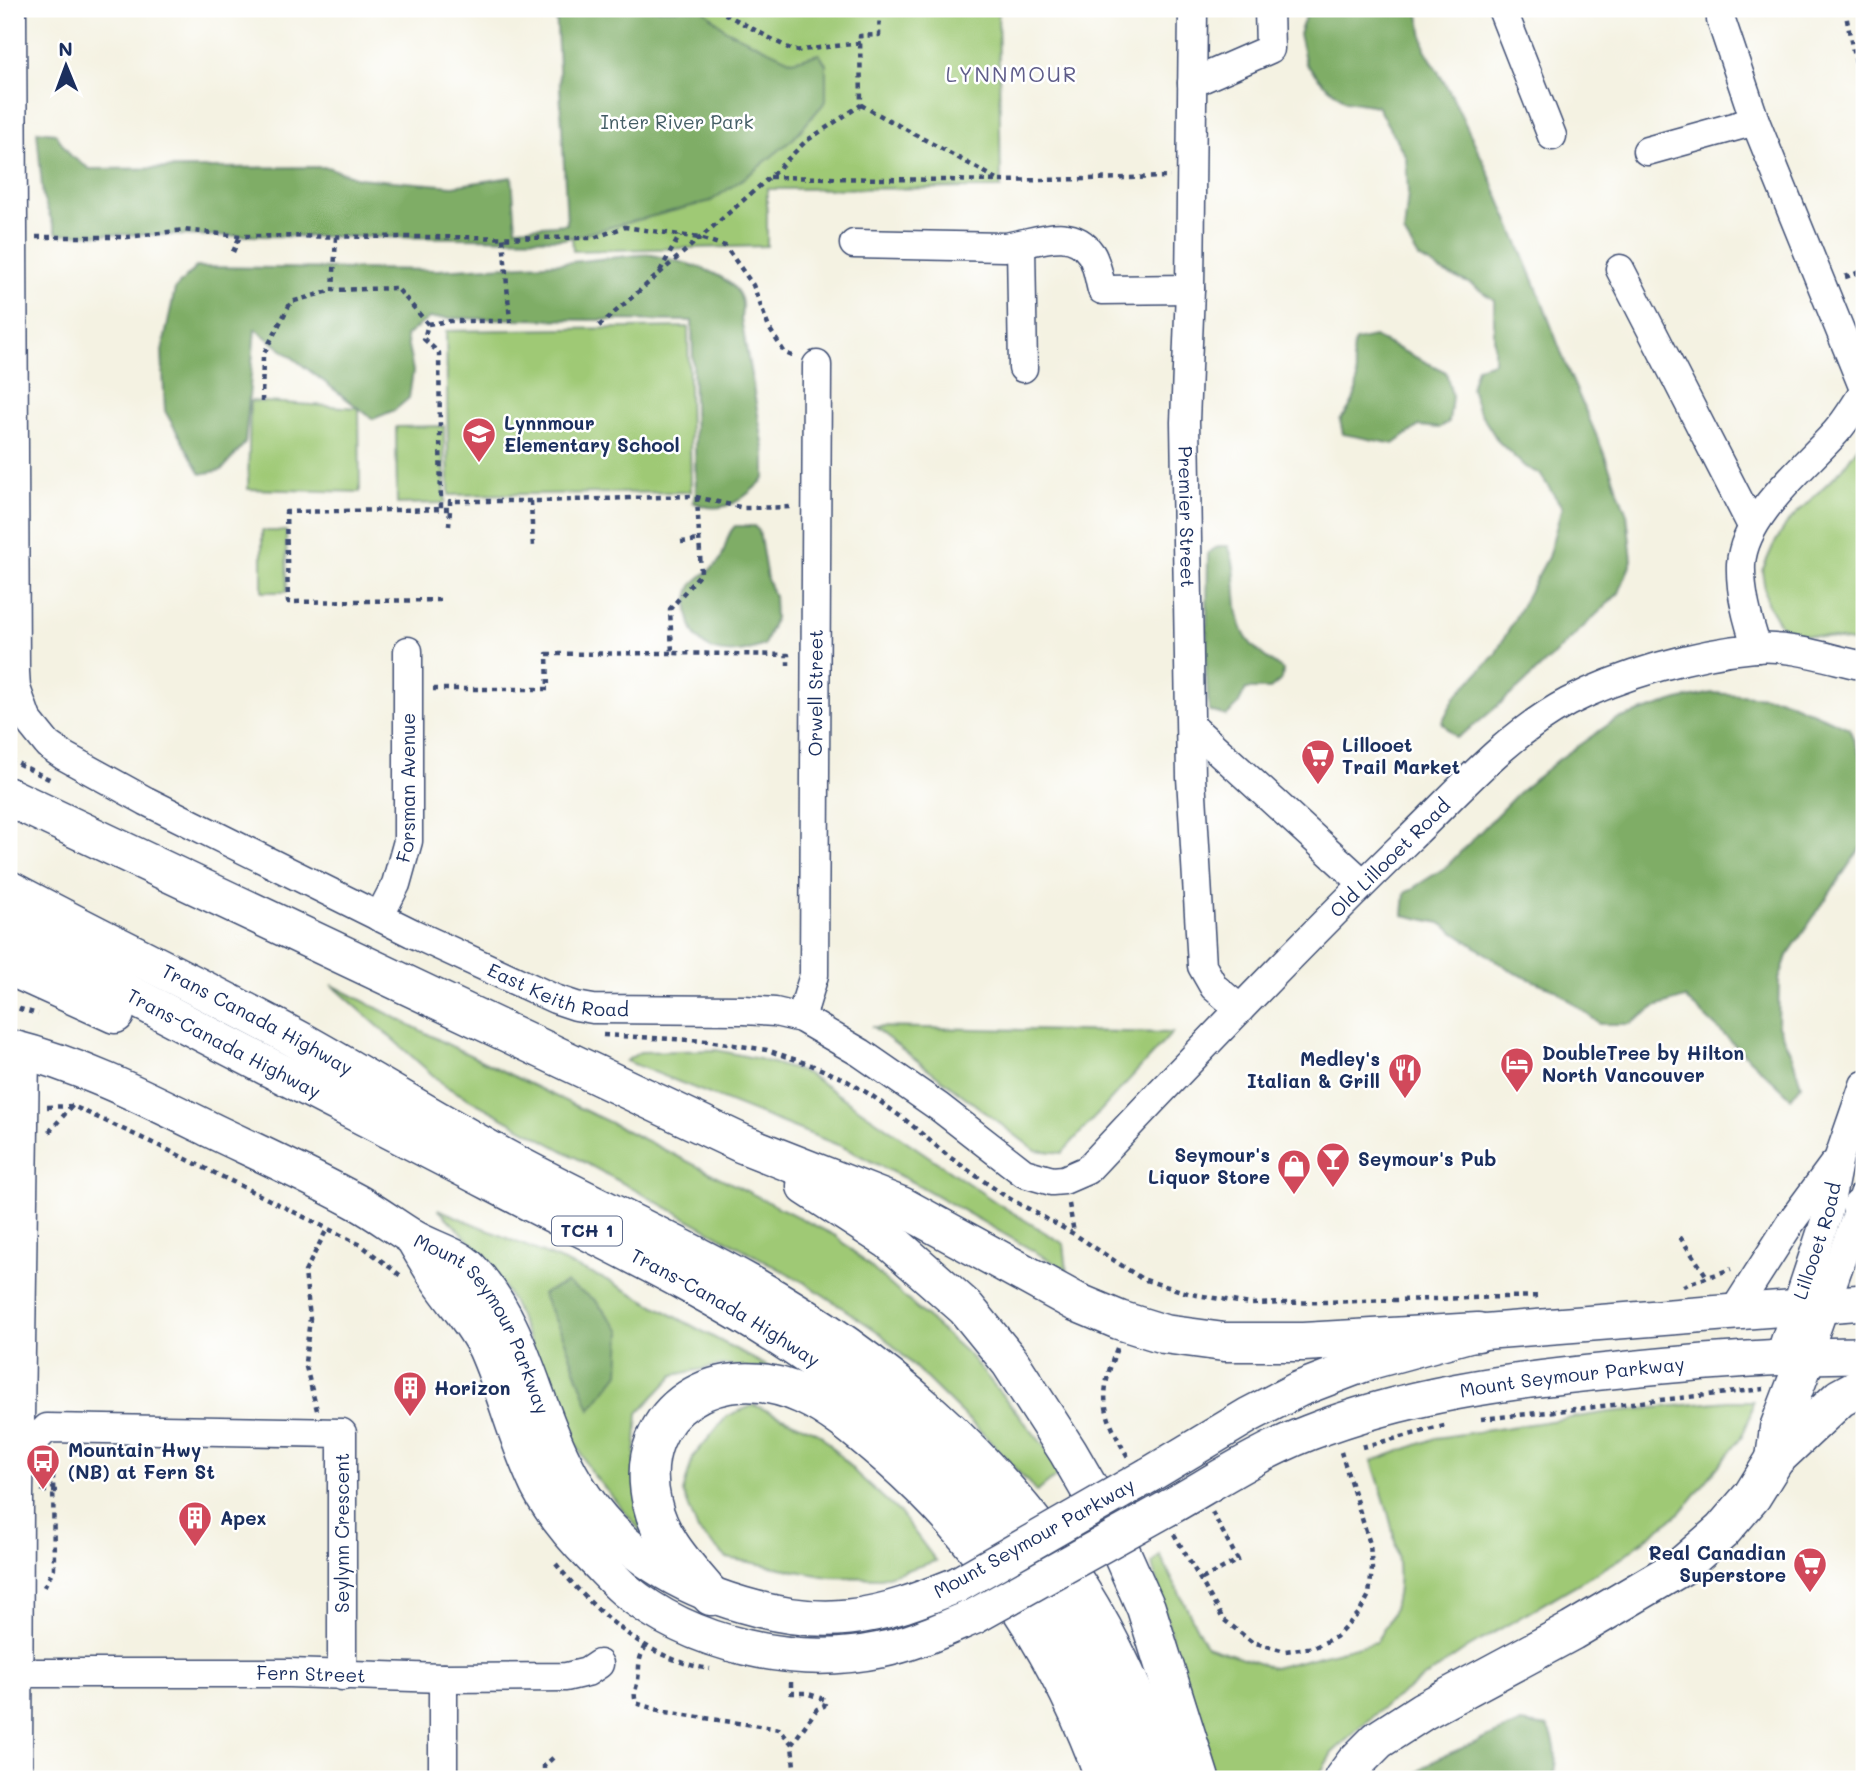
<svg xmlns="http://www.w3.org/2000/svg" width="1873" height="1788" viewBox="0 0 1873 1788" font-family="Mali,sans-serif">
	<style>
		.green { fill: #9fc975; stroke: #5d7c6a; stroke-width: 2 }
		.forest { fill: #7fad66; stroke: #4d6e62; stroke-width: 2 }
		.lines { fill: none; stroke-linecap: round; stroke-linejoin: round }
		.minor-casing { stroke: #3c4c72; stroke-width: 31 }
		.major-casing { stroke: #3c4c72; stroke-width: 38 }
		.highway-casing { stroke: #3c4c72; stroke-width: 41 }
		.path { stroke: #3c4c72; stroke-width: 4.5; stroke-dasharray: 5 5; stroke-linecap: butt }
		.minor { stroke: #fff; stroke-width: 28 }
		.major { stroke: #fff; stroke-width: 35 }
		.highway { stroke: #fff; stroke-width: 38 }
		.major-bridge-casing { stroke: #3c4c72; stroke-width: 38; stroke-linecap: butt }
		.major-bridge { stroke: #fff; stroke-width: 35 }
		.labels { text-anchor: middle; stroke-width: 5; stroke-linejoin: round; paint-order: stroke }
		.shield { fill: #fff; stroke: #5f6d8e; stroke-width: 2 }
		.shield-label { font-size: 18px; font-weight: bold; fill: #1b2f5e }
		.park-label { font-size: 19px; fill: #435d65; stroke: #fff }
		.poi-label { font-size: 19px; font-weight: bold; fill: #1b2f5e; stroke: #fff; text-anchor: start }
		.street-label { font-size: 19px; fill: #1b2f5e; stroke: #fff }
		.neighbourhood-label { font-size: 21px; letter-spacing: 2px; fill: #5f5d8a; stroke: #fff }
	</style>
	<rect width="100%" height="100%" fill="#fff"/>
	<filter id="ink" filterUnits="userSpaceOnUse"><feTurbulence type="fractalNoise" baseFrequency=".0143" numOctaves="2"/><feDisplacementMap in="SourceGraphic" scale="14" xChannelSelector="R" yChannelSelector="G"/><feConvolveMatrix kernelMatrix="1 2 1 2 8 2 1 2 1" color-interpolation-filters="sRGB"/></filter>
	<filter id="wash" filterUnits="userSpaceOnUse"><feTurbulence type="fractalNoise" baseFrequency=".00686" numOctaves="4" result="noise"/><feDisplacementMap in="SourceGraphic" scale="28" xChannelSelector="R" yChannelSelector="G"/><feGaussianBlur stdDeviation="1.57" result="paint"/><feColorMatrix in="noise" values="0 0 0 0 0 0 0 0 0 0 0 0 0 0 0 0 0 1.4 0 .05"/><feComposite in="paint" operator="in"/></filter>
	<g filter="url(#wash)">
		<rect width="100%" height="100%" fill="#f4f2e2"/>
		<g class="green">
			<path d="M 559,9 L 998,9 L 1001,188 L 767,189 L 767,246 L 573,251 Z"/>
			<path d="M 688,327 L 691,492 L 449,495 L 446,331 Z"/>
			<path d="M 250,401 L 359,408 L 360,492 L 248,489 Z"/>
			<path d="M 444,426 L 445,503 L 397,504 L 396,427 Z"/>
			<path d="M 1864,438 L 1864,644 L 1792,632 L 1779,623 L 1767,603 L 1762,571 L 1773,546 L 1788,522 L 1842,469 Z"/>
			<path d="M 286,531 L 287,592 L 262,592 L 262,531 Z"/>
			<path d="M 332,985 L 451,1046 L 615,1125 L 836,1236 L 970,1356 L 1064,1470 L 1037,1492 L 985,1436 L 881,1334 L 807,1284 L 445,1086 Z"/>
			<path d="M 873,1027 L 1172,1033 L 1062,1153 L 1035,1150 Z"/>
			<path d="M 716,1050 L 759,1059 L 808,1074 L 997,1203 L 1064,1244 L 1067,1270 L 918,1185 L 843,1147 L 626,1061 L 640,1052 Z"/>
			<path d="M 438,1209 L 609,1281 L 776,1371 L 722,1365 L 674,1375 L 638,1413 L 635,1459 L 644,1535 L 591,1472 L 565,1424 L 513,1303 L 486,1258 Z"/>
			<path d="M 1728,1401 L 1753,1401 L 1749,1420 L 1741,1438 L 1683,1510 L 1617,1561 L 1466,1649 L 1385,1705 L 1332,1753 L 1317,1779 L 1209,1779 L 1152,1564 L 1160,1555 L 1206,1646 L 1273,1668 L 1376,1642 C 1382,1631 1391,1620 1394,1608 C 1408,1561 1386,1506 1372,1461 L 1436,1438 L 1610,1412 Z"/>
			<path d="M 754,1405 L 819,1433 L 857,1474 L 900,1513 L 936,1561 L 881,1578 L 828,1577 L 727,1558 L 698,1531 L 683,1492 L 693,1457 L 727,1416 Z"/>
		</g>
		<g class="forest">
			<path d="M 556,9 L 703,9 L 726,30 L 792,61 L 819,54 L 826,64 L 826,101 L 794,138 L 754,171 L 711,201 L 565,239 L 57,234 L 43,198 L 37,131 L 55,133 L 71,156 L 90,169 L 327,167 L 358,178 L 453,186 L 512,177 L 516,228 L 567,224 Z"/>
			<path d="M 1308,9 L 1418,9 L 1425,49 L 1451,94 L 1485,165 L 1537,288 L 1569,373 L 1601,446 L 1627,514 L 1632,560 L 1619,593 L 1521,686 L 1475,725 L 1456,738 L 1442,722 L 1455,697 L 1495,655 L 1548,557 L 1562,507 L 1540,474 L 1525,467 L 1498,441 L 1478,409 L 1471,388 L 1477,367 L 1494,362 L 1494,300 L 1471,284 L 1445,273 L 1419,258 L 1404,233 L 1408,193 L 1406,157 L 1377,106 L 1346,101 L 1323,83 L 1306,64 L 1299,34 Z"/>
			<path d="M 648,254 C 674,260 737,271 742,303 C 743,308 741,314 741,319 L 765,454 L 765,478 C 744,499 723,517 693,502 L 696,492 L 692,321 L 429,318 L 406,336 L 413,371 L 409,398 L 395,410 L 373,419 L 255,329 L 245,443 L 222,470 L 201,474 L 165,411 L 162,351 L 175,289 L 196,267 L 438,270 L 562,263 Z"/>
			<path d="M 1374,337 L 1446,372 L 1452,396 L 1449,422 L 1439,428 L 1419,426 L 1394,444 L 1343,434 L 1340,420 C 1350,409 1358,395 1357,379 C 1356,362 1348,359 1355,341 Z"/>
			<path d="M 735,526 L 754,526 L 759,531 L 767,579 L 774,596 L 775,618 L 764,645 C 735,657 698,658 690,621 C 687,610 686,601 690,590 C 694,577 713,571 720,560 C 727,548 725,536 735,526 Z"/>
			<path d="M 1219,546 L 1228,546 C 1241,574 1230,609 1246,637 C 1254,650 1270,661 1283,670 L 1282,679 L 1270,689 L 1246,689 L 1238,705 L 1226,716 L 1209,711 L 1206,673 L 1208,553 Z"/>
			<path d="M 1713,693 L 1779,698 L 1849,728 L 1864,766 L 1864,843 L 1787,956 L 1779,980 L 1778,1026 L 1792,1056 L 1801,1085 L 1791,1098 L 1685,998 L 1655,1007 L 1630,1024 L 1600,1024 L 1556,990 L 1515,973 L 1440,923 L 1403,915 L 1405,893 L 1446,867 L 1517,794 L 1558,760 L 1615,720 L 1678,700 Z"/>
			<path d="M 566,1283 L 595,1300 L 621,1331 L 619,1373 L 590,1410 L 563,1336 L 542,1294 Z"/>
			<path d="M 1521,1723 L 1548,1727 C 1557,1743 1558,1762 1552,1779 L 1409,1779 L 1436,1759 Z"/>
		</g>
	</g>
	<g filter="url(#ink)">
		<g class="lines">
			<g class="minor-casing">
				<g id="minor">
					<path id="s1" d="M 12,9 L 15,672 L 16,688 L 27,719 L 48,745 L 64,756 L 146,801 L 412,933 L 555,999 L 576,1006 L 593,1009 L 744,1010 L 775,1012 L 801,1018 L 861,1053 L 939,1107 L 1024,1173 L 1052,1181 L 1064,1180 L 1087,1170 C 1192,1058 1298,947 1408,840 C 1458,792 1506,735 1568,702 C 1620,675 1696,653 1755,648 C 1790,645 1831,659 1864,666"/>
					<path id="s2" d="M 1193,9 L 1190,289 L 1185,422 L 1191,777 L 1202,966 L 1214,987 L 1240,1009"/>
					<path d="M 1502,9 L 1552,136"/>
					<path d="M 1721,9 L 1721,20 L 1755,121 L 1864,389"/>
					<path d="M 1192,83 L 1270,49 L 1269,9"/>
					<path d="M 1647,151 L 1755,121"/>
					<path d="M 854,244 L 1004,247 C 1033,244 1071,223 1091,254 C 1097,263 1099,279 1102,290 L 1190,289"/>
					<path d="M 1021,245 L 1023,368"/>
					<path d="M 1620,269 L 1752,526"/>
					<path d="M 1757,648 C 1748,621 1740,593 1741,564 C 1744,515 1805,467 1836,432 C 1847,420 1855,405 1864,392"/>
					<path d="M 1191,726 L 1363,883"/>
					<path id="s3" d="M 379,917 L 396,884 L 408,841 L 408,651"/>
					<path id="s4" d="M 801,1018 L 814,975 L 817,365"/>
					<path d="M 1734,1311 L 1791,1222 L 1833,1165"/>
					<path d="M 1807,1355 L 1864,1195"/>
					<path id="s5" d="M 1780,1356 L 1828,1212 L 1839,1157 L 1864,1085"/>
					<path d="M 19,1456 L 47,1428 L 342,1433 L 342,1676"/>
					<path id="s6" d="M 19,1673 L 289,1673 L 443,1678 L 566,1677 L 587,1672 L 599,1664"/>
					<path d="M 443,1678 L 443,1779"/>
					<path d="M 18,1779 L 19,1495 L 25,1051"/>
				</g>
			</g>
			<g class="major-casing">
				<g id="major">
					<path id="s7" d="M 9,1047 C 81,1065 146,1098 213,1131 C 261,1154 310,1176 357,1202 C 377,1213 394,1226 412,1237 C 430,1248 456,1254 470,1268 C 522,1323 531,1395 563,1460 C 600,1537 662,1582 743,1605 C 777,1615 813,1621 849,1617 C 887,1613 922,1599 957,1585"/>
					<path d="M 1860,1207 L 1864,1214"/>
					<path d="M 413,1238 C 421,1252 429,1266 438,1279 C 454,1303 474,1323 486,1349 C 506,1394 517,1444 539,1488 C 553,1515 573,1538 594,1559 C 604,1569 614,1580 624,1589 C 691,1645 795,1668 880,1650 C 913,1644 944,1629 975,1616"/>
					<path d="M 1149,1475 L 1249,1415 L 1299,1389 L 1372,1361 L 1478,1332 L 1864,1302"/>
					<path id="s8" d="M 1168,1508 C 1214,1482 1259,1452 1308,1433 C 1405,1395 1507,1381 1610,1371 C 1695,1362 1779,1355 1864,1355"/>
				</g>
			</g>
			<g class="highway-casing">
				<g id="highway">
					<path d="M 9,797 L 743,1144 L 901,1206 L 1076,1302 L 1119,1320 L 1164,1334 L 1224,1342 L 1303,1342 L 1478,1332"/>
					<path id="s9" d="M 9,890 C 107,942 207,990 304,1043 C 370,1080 434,1120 500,1156 C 582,1201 667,1238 749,1284 C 879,1357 999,1460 1079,1588 C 1117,1648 1144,1712 1167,1779"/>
					<path id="s10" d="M 9,930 C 169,1017 332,1099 494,1183 C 595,1236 700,1284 795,1347 C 957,1453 1073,1596 1137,1779"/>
					<path d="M 9,966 L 115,1014"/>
					<path d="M 806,1186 L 889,1240 L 966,1308 L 1010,1362 L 1068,1452 L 1105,1516 L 1146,1608 L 1200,1779"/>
					<path d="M 1775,1459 L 1779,1428 L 1807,1355"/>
					<path d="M 711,1596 C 687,1567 660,1540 652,1503 C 630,1408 722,1357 803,1395 C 834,1409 863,1435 889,1457 C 989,1545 1060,1654 1105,1779"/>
					<path d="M 1343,1779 L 1355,1763 L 1378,1740 L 1423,1711 L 1572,1631 L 1682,1566 L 1722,1531 L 1752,1496 L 1775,1459 L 1840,1398 L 1864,1385"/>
				</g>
			</g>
			<g class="path">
				<path d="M 716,9 L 794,51 L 860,43"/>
				<path d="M 1845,9 L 1853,52 L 1864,89"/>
				<path d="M 861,105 L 999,180"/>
				<path d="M 770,177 L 1001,181 L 1170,177"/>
				<path d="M 36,237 L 128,237 L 184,230 L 240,236 L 593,238 L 625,227 L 700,238 L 725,246 L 753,285 L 769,328 L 785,353 L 795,357"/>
				<path d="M 336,237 L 333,290 L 397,288 L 428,324 L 424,339 L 439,353 L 441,509"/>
				<path d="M 233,252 L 240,236"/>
				<path d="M 660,271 L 680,235"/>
				<path d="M 1845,277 L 1864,271"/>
				<path d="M 428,324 L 450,321 L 510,321 L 503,238"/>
				<path d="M 599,326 L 770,177 L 806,141 L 861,105 L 860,36 L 879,35 L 880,9"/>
				<path d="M 262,402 L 263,355 L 291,302 L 333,290"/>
				<path d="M 697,497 L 701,573 L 670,609 L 672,653 L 788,655 L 788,665"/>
				<path d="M 531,501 L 533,548"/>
				<path d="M 449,526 L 450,509"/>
				<path d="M 681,542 L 699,540"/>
				<path d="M 440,600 L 288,602 L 286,512 L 450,509 L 450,501 L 541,501 L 692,496 L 744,508 L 794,507"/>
				<path d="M 433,689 L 548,689 L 547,654 L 672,653"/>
				<path d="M 9,759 L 53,781"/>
				<path d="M 9,1006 L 38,1014"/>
				<path d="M 603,1035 L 707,1041 L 767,1050 L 811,1065 L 842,1078 L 871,1095 L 908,1122 L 948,1156 L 1005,1196 L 1074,1234 L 1142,1279 L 1191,1294 L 1250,1304 L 1542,1296"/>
				<path d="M 47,1107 L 73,1106 L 170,1151 L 361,1245 L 401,1276"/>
				<path d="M 49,1132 L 73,1105"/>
				<path d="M 1069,1204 L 1074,1233"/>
				<path d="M 1680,1237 L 1708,1278"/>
				<path d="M 1683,1286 L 1731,1269"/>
				<path d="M 1117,1348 C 1098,1397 1102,1413 1128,1457"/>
				<path d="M 317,1410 L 305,1363 L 310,1318 L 305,1272 L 327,1229"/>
				<path d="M 1481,1419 L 1764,1389"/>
				<path d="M 1362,1447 L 1448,1425"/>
				<path d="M 43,1492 L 43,1491 L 61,1491"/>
				<path d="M 1174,1534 L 1223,1619 L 1252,1642 L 1285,1651 L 1315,1647 L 1336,1637 L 1359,1613 L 1369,1595 L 1372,1569 L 1370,1544 L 1341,1452"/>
				<path d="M 556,1564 C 595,1612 647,1660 710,1669"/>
				<path d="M 1202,1579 L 1238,1560 L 1212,1512"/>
				<path d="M 44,1587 L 54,1568 L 53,1474 L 48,1459"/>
				<path d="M 646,1646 C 637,1660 640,1665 638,1680 C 636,1690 633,1692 636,1703 L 665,1712 L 779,1729 L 792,1744 L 795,1779"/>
				<path d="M 791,1682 L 791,1693 L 806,1693 L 826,1700 L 824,1706 L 817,1709 L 792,1744"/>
				<path d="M 544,1779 L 544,1766 L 555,1756"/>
			</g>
			<use href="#minor" class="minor"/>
			<use href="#major" class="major"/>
			<use href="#highway" class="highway"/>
			<g class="major-bridge-casing">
				<g id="major-bridge">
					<path d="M 957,1585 L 1149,1475"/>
					<path d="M 975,1616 L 1168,1508"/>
				</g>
			</g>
			<use href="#major-bridge" class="major-bridge"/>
		</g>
	</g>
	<defs>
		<g id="school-pin" transform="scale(1.75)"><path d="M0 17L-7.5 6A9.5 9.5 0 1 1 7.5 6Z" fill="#d1495b" stroke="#fff"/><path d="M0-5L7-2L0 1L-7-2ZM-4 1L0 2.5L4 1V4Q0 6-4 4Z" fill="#fff"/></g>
		<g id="supermarket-pin" transform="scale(1.75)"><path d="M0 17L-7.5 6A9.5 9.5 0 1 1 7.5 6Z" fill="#d1495b" stroke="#fff"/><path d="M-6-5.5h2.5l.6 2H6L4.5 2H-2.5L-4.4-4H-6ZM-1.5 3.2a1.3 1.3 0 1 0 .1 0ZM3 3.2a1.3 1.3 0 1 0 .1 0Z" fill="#fff"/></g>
		<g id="hotel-pin" transform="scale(1.75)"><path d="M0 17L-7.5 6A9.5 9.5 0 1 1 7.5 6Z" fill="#d1495b" stroke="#fff"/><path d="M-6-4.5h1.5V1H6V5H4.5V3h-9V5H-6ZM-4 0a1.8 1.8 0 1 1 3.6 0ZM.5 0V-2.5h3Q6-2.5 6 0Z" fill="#fff"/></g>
		<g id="restaurant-pin" transform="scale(1.75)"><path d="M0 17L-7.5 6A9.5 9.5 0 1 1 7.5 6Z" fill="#d1495b" stroke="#fff"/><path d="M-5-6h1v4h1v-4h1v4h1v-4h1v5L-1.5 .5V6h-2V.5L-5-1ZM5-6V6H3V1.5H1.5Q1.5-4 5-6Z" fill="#fff"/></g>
		<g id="bar-pin" transform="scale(1.75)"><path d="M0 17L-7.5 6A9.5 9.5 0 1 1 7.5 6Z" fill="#d1495b" stroke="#fff"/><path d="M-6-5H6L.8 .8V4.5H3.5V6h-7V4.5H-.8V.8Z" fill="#fff"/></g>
		<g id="shop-pin" transform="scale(1.75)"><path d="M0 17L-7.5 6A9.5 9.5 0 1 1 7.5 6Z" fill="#d1495b" stroke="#fff"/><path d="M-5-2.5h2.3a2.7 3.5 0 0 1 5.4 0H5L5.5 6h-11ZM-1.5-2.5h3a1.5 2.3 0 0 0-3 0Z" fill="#fff"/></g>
		<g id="building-pin" transform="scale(1.75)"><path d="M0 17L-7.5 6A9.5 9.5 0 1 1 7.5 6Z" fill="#d1495b" stroke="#fff"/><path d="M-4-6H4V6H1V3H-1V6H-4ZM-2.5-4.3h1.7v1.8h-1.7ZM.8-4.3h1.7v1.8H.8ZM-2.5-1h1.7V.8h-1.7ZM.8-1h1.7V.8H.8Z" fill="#fff"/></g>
		<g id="bus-pin" transform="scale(1.75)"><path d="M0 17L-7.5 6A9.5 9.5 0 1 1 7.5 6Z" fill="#d1495b" stroke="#fff"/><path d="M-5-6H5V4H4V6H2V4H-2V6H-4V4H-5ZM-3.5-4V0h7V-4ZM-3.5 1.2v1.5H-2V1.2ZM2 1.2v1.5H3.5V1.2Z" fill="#fff"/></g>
	</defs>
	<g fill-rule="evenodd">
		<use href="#school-pin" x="479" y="434"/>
		<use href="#supermarket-pin" x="1318" y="756"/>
		<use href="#hotel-pin" x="1517" y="1064"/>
		<use href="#restaurant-pin" x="1405" y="1070"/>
		<use href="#bar-pin" x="1333" y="1159"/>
		<use href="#shop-pin" x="1294" y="1166"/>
		<use href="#building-pin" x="410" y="1388"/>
		<use href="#bus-pin" x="43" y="1461"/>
		<use href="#building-pin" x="195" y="1518"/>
		<use href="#supermarket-pin" x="1810" y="1564"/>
	</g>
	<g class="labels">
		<rect class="shield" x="552" y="1216.5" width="70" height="29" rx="5"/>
		<g class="shield-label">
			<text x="587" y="1237">TCH 1</text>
		</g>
		<g class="park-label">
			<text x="677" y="129">Inter River Park</text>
		</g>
		<g class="poi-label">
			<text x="504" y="430">Lynnmour<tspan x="504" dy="22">Elementary School</tspan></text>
			<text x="1342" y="752">Lillooet<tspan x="1342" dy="22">Trail Market</tspan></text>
			<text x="1542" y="1060">DoubleTree by Hilton<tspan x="1542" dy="22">North Vancouver</tspan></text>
			<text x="1380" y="1066" text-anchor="end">Medley's<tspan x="1380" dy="22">Italian &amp; Grill</tspan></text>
			<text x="1270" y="1162" text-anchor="end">Seymour's<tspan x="1270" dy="22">Liquor Store</tspan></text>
			<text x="1358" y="1166">Seymour's Pub</text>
			<text x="434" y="1395">Horizon</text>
			<text x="68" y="1457">Mountain Hwy<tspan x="68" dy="22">(NB) at Fern St</tspan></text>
			<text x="220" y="1525">Apex</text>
			<text x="1786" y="1560" text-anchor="end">Real Canadian<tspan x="1786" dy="22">Superstore</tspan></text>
		</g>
		<g class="street-label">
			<text dy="7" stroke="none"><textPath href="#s2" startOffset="508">Premier Street</textPath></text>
			<text dy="7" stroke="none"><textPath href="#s4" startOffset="327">Orwell Street</textPath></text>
			<text dy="7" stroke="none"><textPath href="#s3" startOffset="135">Forsman Avenue</textPath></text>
			<text dy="7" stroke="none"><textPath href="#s1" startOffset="2334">Old Lillooet Road</textPath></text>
			<text dy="7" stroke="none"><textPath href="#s1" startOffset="1314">East Keith Road</textPath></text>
			<text dy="7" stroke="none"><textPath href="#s9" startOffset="280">Trans Canada Highway</textPath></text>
			<text dy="7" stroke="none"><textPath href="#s10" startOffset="243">Trans-Canada Highway</textPath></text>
			<text dy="7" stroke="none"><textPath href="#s5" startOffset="121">Lillooet Road</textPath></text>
			<text dy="7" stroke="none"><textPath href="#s10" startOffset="810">Trans-Canada Highway</textPath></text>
			<text dy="7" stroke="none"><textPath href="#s7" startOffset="564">Mount Seymour Parkway</textPath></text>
			<text dy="7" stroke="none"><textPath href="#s8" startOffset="430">Mount Seymour Parkway</textPath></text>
			<text transform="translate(342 1533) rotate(-90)" y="7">Seylynn Crescent</text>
			<text transform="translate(1034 1538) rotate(-29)" y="7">Mount Seymour Parkway</text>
			<text dy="7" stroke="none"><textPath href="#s6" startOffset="292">Fern Street</textPath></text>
		</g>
		<g class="neighbourhood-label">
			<text x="1012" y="82">LYNNMOUR</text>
		</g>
	</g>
	<rect width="1873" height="1788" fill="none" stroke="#fff" stroke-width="35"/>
	<g transform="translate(66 66) rotate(359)" stroke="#ffffff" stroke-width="5" paint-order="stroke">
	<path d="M0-5L12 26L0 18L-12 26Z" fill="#1b2f5e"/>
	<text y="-10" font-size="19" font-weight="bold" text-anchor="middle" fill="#1b2f5e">N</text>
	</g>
</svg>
